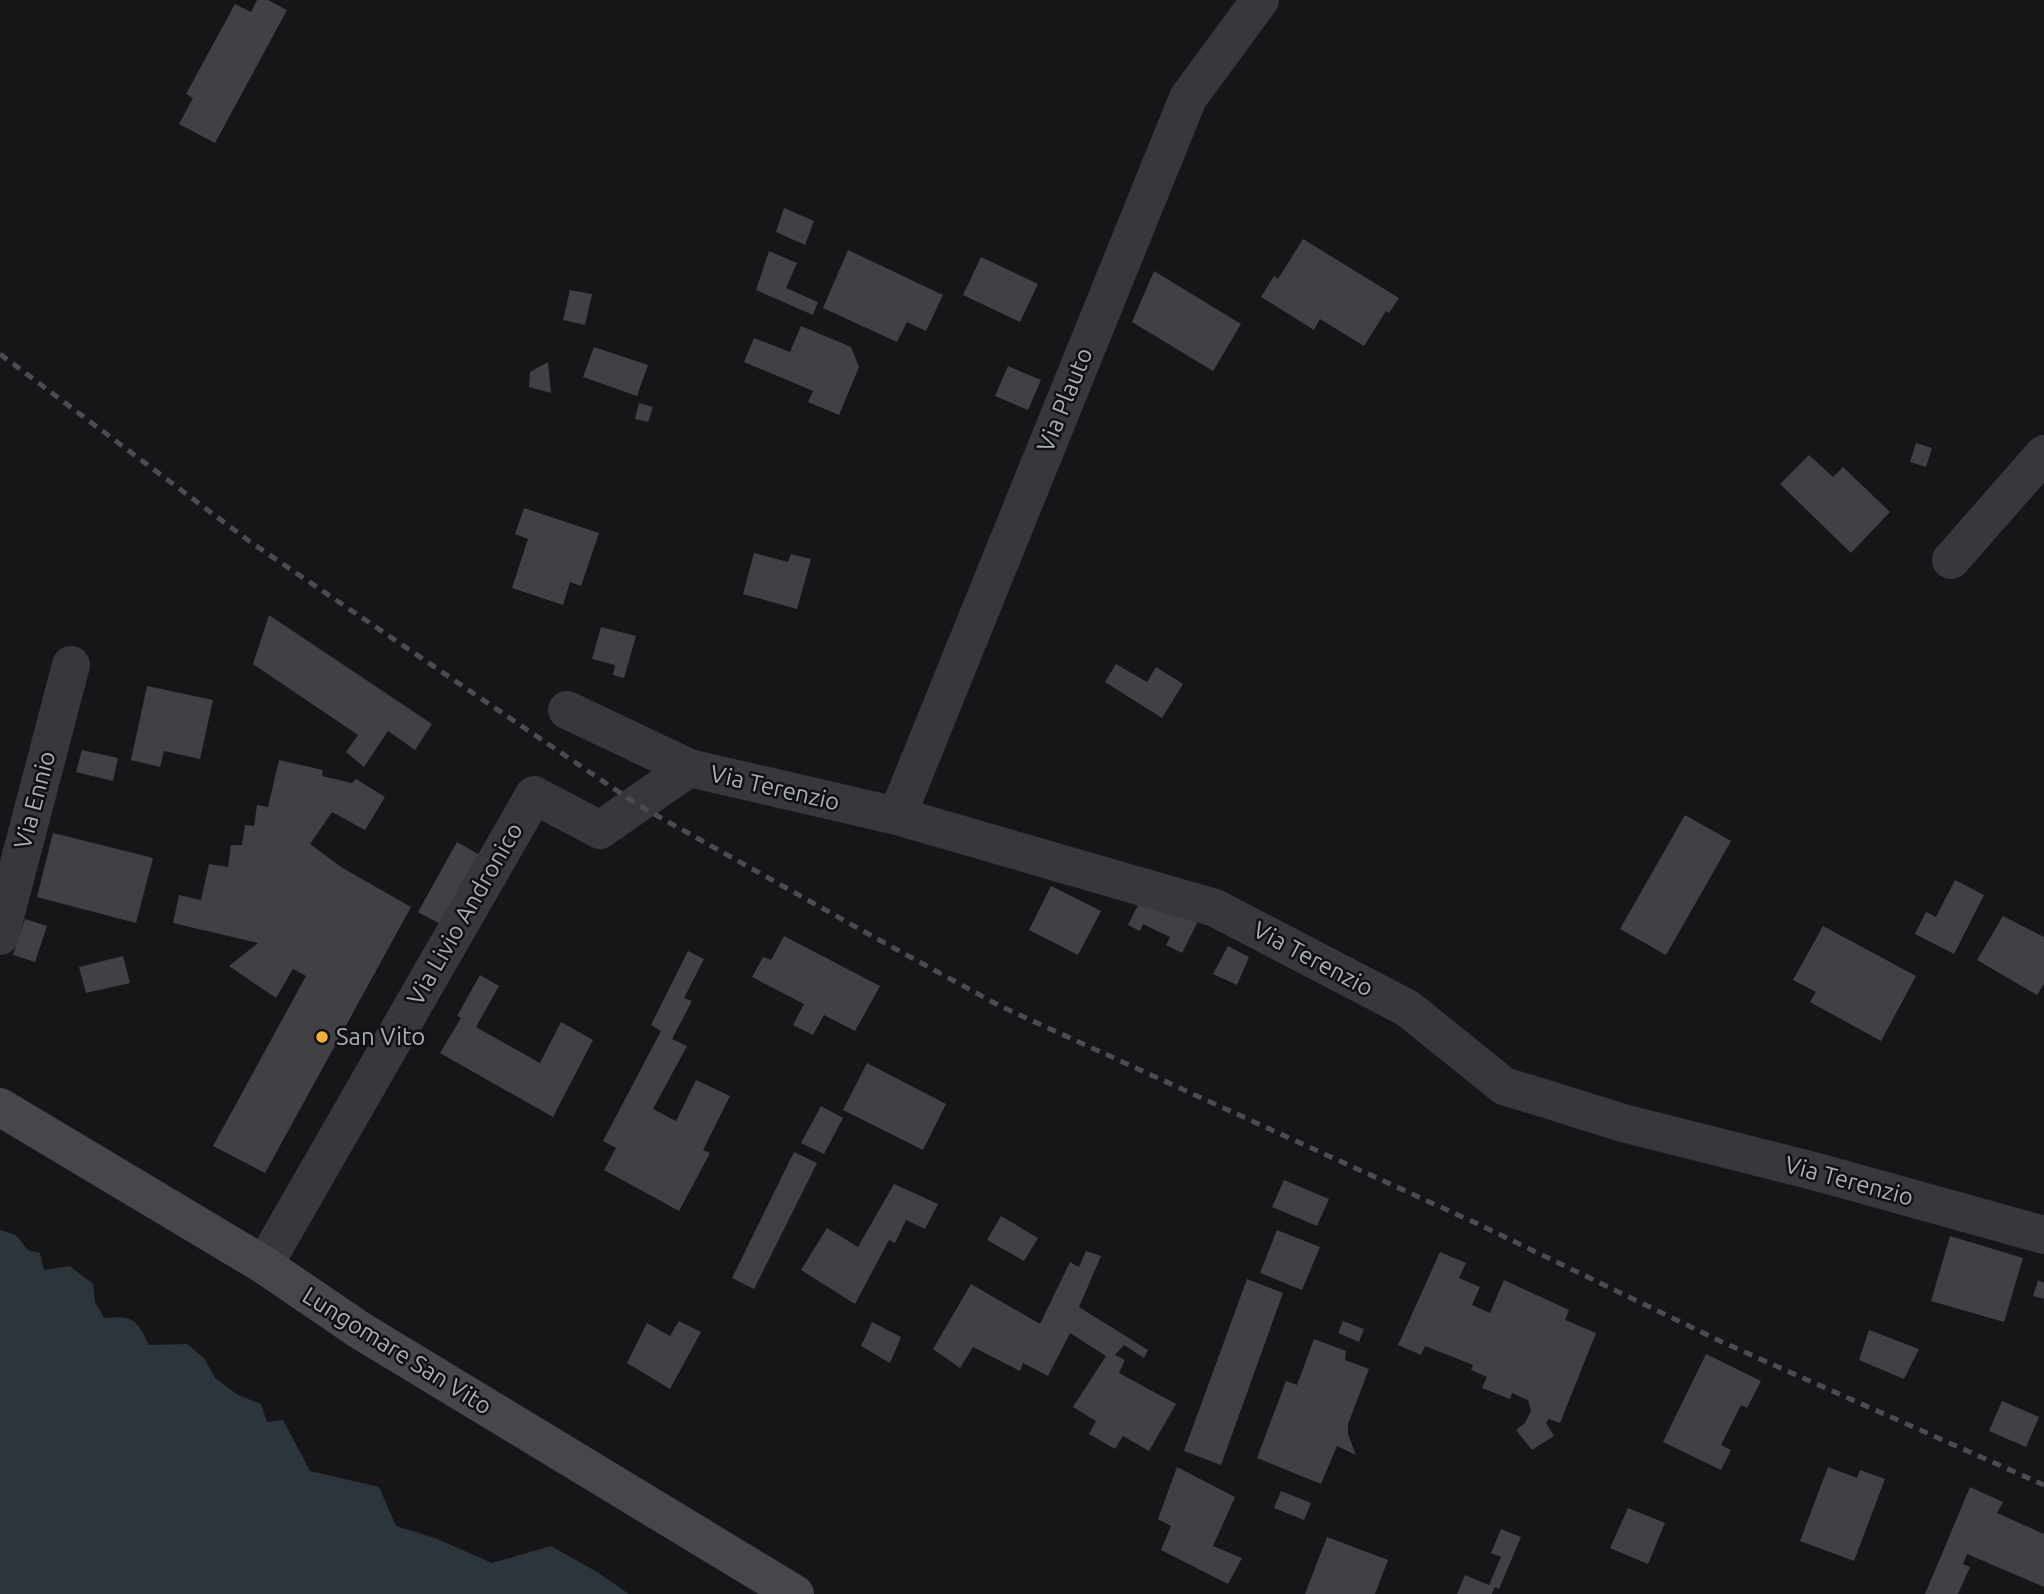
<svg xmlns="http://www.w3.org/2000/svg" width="2044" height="1594" viewBox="0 0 2044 1594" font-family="Ubuntu,sans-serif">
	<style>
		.water { fill: #2c353c }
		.building { fill: #404145 }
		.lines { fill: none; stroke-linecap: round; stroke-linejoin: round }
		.street { stroke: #37383d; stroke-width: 38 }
		.secondary { stroke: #45474d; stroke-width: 38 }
		.rail { stroke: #4a4c52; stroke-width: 5; stroke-dasharray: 9 7; stroke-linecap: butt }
		.poi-dot { fill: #f2b134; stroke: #111113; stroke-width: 2.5 }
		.labels { text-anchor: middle; stroke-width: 5; stroke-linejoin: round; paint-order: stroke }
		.street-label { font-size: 24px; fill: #a8adb8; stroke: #111113 }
		.poi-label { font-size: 24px; fill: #a8adb8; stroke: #111113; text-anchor: start }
	</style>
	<rect width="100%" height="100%" fill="#161618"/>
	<path class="water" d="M 0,1230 L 16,1235 L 28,1250 L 40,1253 L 44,1270 L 70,1266 L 93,1284 L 95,1302 L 104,1318 C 133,1315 137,1319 149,1345 L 187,1344 L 204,1358 L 215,1378 L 238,1395 L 261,1404 L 267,1422 L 283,1420 L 310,1471 L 379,1487 L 396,1526 L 435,1538 L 492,1563 L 551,1546 L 597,1572 L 629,1594 L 0,1594 Z"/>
	<g class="building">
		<path d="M 257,0 L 268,0 L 287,10 L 215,143 L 179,124 L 193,98 L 186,94 L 235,4 L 251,12 Z"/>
		<path d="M 784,208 L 814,221 L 805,245 L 776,232 Z"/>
		<path d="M 1303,239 L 1399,298 L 1389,313 L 1386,311 L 1364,346 L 1320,319 L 1314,330 L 1261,297 L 1274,276 L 1278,279 Z"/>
		<path d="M 848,250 L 943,295 L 926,331 L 907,322 L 897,342 L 823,308 Z"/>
		<path d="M 769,251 L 797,263 L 786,288 L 818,302 L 813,315 L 756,290 Z"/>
		<path d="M 981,257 L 1038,284 L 1020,322 L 963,295 Z"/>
		<path d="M 1154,271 L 1241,324 L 1213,371 L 1132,322 Z"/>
		<path d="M 570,290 L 592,294 L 585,325 L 563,320 Z"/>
		<path d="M 801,326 L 851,347 L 859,367 L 839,415 L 808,402 L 813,391 L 744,362 L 754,338 L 790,352 Z"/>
		<path d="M 594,347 L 648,365 L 637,396 L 583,377 Z"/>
		<path d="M 548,362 L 551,393 L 529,387 L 530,372 Z"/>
		<path d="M 1008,366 L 1041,380 L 1028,410 L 995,396 Z"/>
		<path d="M 639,403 L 653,407 L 648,422 L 635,419 Z"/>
		<path d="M 1916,443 L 1932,448 L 1926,467 L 1910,462 Z"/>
		<path d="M 1809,455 L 1833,477 L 1843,467 L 1890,512 L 1851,553 L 1780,484 Z"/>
		<path d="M 524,508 L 599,533 L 581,586 L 570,582 L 563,605 L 512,588 L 528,539 L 515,534 Z"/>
		<path d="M 754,553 L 788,562 L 791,554 L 811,559 L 797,609 L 743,594 Z"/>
		<path d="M 269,615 L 432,724 L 415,750 L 388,731 L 364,767 L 346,752 L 358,735 L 253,664 Z"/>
		<path d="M 601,627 L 636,636 L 624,678 L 613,675 L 615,665 L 592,659 Z"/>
		<path d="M 1116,664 L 1147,682 L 1156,667 L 1183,684 L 1162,718 L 1105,682 Z"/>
		<path d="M 147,686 L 213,700 L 200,759 L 164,751 L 160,767 L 131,760 Z"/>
		<path d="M 82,750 L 118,758 L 113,781 L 76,772 Z"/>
		<path d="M 279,760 L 323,770 L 322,776 L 352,783 L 356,779 L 385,797 L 365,830 L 332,812 L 310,844 L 341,867 L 411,907 L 265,1173 L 213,1146 L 306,976 L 293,969 L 276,998 L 229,966 L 258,943 L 173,923 L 179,895 L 201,900 L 209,864 L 228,867 L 231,845 L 242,845 L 245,825 L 254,826 L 257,805 L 268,807 Z"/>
		<path d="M 1685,815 L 1731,841 L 1666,955 L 1620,929 Z"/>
		<path d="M 53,833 L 153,858 L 136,923 L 37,897 Z"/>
		<path d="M 457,842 L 485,858 L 444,926 L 418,912 Z"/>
		<path d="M 1955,880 L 1984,895 L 1954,954 L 1915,934 L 1926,912 L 1936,917 Z"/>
		<path d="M 1051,886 L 1101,911 L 1078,955 L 1029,930 Z"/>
		<path d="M 1142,897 L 1197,923 L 1182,953 L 1166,945 L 1170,937 L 1143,924 L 1140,931 L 1128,925 Z"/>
		<path d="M 2003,916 L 2044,937 L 2044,984 L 2037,995 L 1977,960 Z"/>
		<path d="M 25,919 L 47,926 L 35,962 L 13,955 Z"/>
		<path d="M 1823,926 L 1916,976 L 1881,1041 L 1810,1002 L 1816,992 L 1793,980 Z"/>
		<path d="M 784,936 L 880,986 L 855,1031 L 824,1015 L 813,1035 L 793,1025 L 804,1004 L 752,977 L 763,957 L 771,960 Z"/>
		<path d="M 1228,946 L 1249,957 L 1237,985 L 1213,974 Z"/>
		<path d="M 688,951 L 704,959 L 684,998 L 692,1001 L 672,1039 L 687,1046 L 653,1109 L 676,1121 L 696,1080 L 730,1096 L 703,1150 L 710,1153 L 679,1211 L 604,1170 L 616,1148 L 603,1141 L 661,1031 L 651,1025 Z"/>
		<path d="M 123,956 L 130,983 L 86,993 L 79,967 Z"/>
		<path d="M 480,975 L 499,986 L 476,1027 L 540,1063 L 561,1022 L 593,1040 L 553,1117 L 440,1053 L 461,1018 L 457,1016 Z"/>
		<path d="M 867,1063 L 946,1104 L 923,1150 L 843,1110 Z"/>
		<path d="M 821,1106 L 843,1118 L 824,1154 L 801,1143 Z"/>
		<path d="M 794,1152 L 817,1163 L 754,1289 L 732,1278 Z"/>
		<path d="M 1284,1180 L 1329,1199 L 1317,1226 L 1272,1207 Z"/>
		<path d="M 894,1184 L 938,1204 L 925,1229 L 906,1220 L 895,1243 L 889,1240 L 855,1304 L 801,1270 L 827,1228 L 858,1247 Z"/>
		<path d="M 1001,1216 L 1038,1238 L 1024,1261 L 987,1240 Z"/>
		<path d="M 1277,1230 L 1320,1247 L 1302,1290 L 1260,1273 Z"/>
		<path d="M 1950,1236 L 2023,1258 L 2004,1322 L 1931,1301 Z"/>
		<path d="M 1086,1251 L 1101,1256 L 1079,1307 L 1148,1350 L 1144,1358 L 1124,1345 L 1115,1355 L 1125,1360 L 1119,1373 L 1176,1404 L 1149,1451 L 1123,1436 L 1115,1449 L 1089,1434 L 1096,1421 L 1073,1407 L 1106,1356 L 1070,1333 L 1048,1376 L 1023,1363 L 1020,1371 L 973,1347 L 960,1368 L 933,1349 L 971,1284 L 1040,1324 L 1070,1262 L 1079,1267 Z"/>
		<path d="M 1440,1252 L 1466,1263 L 1459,1278 L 1480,1287 L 1472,1305 L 1490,1313 L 1504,1280 L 1569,1310 L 1565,1320 L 1596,1333 L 1560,1423 L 1549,1419 L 1546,1423 L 1554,1436 L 1532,1450 L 1516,1430 L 1525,1423 L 1531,1411 L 1528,1400 L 1512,1393 L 1510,1399 L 1482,1388 L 1487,1377 L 1471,1370 L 1473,1365 L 1425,1346 L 1421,1355 L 1398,1345 Z"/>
		<path d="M 1247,1279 L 1283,1293 L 1221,1465 L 1184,1451 Z"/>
		<path d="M 2038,1280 L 2044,1283 L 2044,1299 L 2033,1296 Z"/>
		<path d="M 679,1321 L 701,1332 L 670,1389 L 627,1363 L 647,1323 L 670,1336 Z"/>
		<path d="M 1343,1321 L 1364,1329 L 1359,1342 L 1338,1333 Z"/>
		<path d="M 872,1322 L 901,1337 L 890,1363 L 861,1346 Z"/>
		<path d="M 1869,1330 L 1919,1349 L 1904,1379 L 1859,1360 Z"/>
		<path d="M 1314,1339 L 1346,1351 L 1345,1360 L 1369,1369 L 1348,1424 L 1348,1434 L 1356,1455 L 1337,1446 L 1321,1484 L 1257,1458 L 1286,1381 L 1297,1385 Z"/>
		<path d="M 1706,1354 L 1761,1381 L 1747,1408 L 1741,1405 L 1721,1445 L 1731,1450 L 1721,1470 L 1663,1442 Z"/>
		<path d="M 2002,1401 L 2039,1417 L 2026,1447 L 1989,1431 Z"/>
		<path d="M 1177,1467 L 1235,1497 L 1213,1546 L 1242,1558 L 1228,1584 L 1161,1550 L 1171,1526 L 1158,1519 Z"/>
		<path d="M 1828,1467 L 1857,1478 L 1860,1470 L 1885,1479 L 1854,1561 L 1800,1541 Z"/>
		<path d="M 1970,1487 L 2003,1502 L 1997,1513 L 2044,1534 L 2044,1587 L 1967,1554 L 1963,1564 L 1970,1567 L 1958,1594 L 1925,1594 Z"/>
		<path d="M 1281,1491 L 1311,1503 L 1304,1520 L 1274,1508 Z"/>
		<path d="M 1628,1508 L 1665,1523 L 1648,1564 L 1610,1548 Z"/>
		<path d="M 1501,1529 L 1521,1537 L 1499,1589 L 1495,1587 L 1492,1594 L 1457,1594 L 1465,1575 L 1489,1585 L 1501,1557 L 1491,1553 Z"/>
		<path d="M 1327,1537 L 1388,1560 L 1375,1594 L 1305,1594 Z"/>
	</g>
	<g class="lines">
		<g class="street">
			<path d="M 1951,560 L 2044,454"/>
			<path d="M 567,710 L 689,768 L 897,816 L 1215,908 L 1407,1008 L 1504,1086 L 1623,1123 L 1821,1173 L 2044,1235"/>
			<path d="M 897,816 L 1188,98 L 1260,0"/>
			<path d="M 0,936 L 71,665"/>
			<path d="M 264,1265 L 534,795 L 600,830 L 689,768"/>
		</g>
		<path class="secondary" d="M 0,1107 L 264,1265 L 361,1331 L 795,1594"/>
		<path class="rail" d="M 0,354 L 249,541 L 638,805 L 881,941 L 1000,1006 L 1480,1225 L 1722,1342 L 2044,1485"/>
	</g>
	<circle class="poi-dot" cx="322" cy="1037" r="7"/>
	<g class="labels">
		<g class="street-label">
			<text transform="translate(1065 400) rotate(-68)" y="8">Via Plauto</text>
			<text transform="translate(775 788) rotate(13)" y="8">Via Terenzio</text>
			<text transform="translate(35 800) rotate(-75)" y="8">Via Ennio</text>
			<text transform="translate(465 914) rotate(-60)" y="8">Via Livio Andronico</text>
			<text transform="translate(1313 959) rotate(28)" y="8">Via Terenzio</text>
			<text transform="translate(1849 1181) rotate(15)" y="8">Via Terenzio</text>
			<text transform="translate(397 1351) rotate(32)" y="8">Lungomare San Vito</text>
		</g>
		<g class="poi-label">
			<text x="336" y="1045">San Vito</text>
		</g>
	</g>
</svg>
